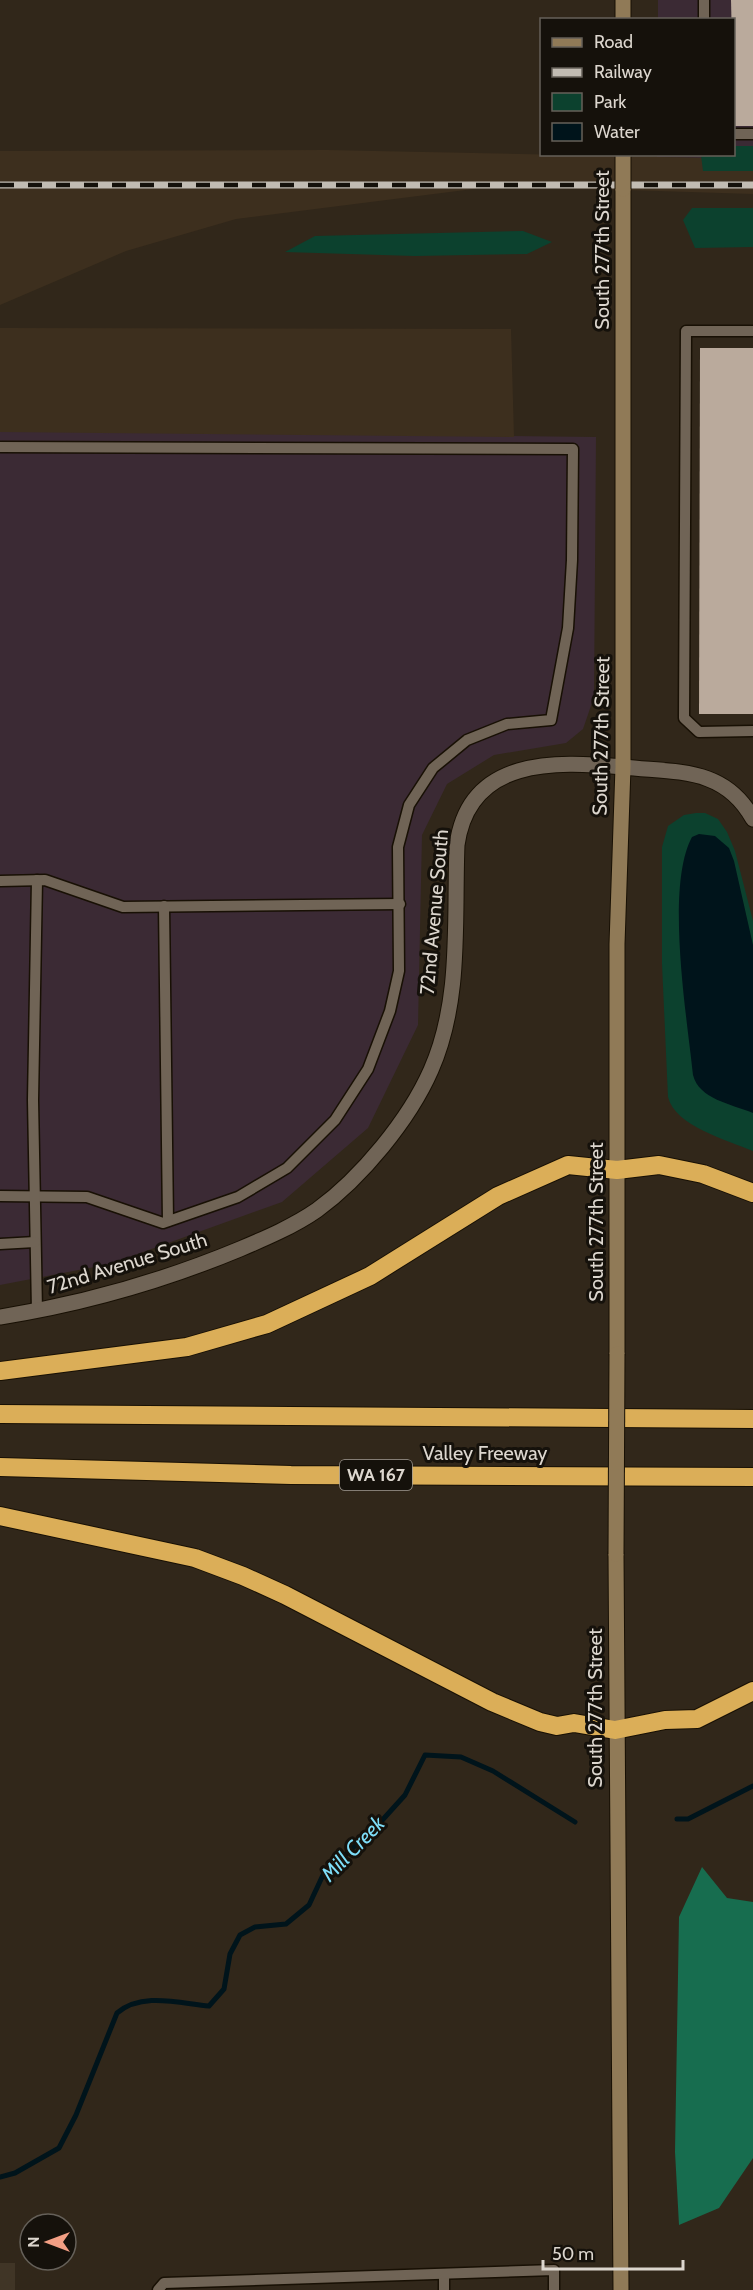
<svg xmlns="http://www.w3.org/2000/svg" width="753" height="2290" viewBox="0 0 753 2290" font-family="Cabin,sans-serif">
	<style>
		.commercial { fill: #403526 }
		.industrial { fill: #3b2a34 }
		.built { fill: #3d2f1e }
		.green { fill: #0c412e }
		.forest { fill: #176d4f }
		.water { fill: #00141b }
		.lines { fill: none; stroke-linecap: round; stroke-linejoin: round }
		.stream { stroke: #00141b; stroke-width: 5 }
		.building { fill: #baaa9c }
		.service-casing { stroke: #181004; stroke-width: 13 }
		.minor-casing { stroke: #181004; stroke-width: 17 }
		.tertiary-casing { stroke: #181004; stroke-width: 17 }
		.secondary-casing { stroke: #181004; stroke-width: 17 }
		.motorway-casing { stroke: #181004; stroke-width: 20 }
		.service { stroke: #706456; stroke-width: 10 }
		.minor { stroke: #706456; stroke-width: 15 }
		.tertiary { stroke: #706456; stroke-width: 15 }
		.secondary { stroke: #907a57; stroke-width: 15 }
		.motorway { stroke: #dbae58; stroke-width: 18 }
		.rail-casing { stroke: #c2bcb3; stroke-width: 7 }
		.rail { stroke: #15110b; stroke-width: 4.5; stroke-dasharray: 14; stroke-linecap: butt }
		.secondary-bridge-casing { stroke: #181004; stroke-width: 17; stroke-linecap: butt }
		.secondary-bridge { stroke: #907a57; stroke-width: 15 }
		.labels { text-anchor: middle; stroke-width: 6; stroke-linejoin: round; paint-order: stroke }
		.shield { fill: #15110b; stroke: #a09b94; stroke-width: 1.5 }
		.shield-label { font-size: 18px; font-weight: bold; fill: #dcd6ce }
		.street-label { font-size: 20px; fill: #dcd6ce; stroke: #15110b }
		.water-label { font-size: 21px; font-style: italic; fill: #7edef9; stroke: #15110b }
	</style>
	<rect width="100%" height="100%" fill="#31271a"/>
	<rect class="commercial" x="0" y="2263" width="15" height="27"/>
	<g class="industrial">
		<path d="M 658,0 L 753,0 L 753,159 L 657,157 L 657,154 L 734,154 L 734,20 L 658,19 Z"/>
		<path d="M 0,430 L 596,437 L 594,697 L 583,729 L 566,743 L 494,755 L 447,784 L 422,835 L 418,1025 L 368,1128 L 282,1202 L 110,1264 L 0,1285 Z"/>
	</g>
	<g class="built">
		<path d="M 327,150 L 753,159 L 753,194 L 497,186 L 236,219 L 126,251 L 0,305 L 0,151 Z"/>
		<path d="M 0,328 L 511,329 L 514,437 L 0,432 Z"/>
	</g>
	<g class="green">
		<path d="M 734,146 L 753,146 L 753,171 L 703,171 L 701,155 L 734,154 Z"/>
		<path d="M 692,208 L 753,208 L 753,247 L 695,248 L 683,220 Z"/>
		<path d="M 523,231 L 552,242 L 527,254 L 415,256 L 285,252 L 315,236 Z"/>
		<path d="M 696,813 L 705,813 L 718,819 L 727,832 L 735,851 L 753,921 L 753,1151 C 727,1140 675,1126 668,1097 L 662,964 L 662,847 L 668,826 L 684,815 Z"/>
	</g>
	<path class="forest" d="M 702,1867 L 727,1898 L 753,1902 L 753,2158 L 719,2208 L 679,2225 L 675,2152 L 679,1917 Z"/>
	<path class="water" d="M 699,834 L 715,836 L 729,848 L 734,861 L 753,945 L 753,1113 C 731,1104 699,1099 693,1075 C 687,1017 665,887 692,837 Z"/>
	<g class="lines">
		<g class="stream">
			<path d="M 677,1819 L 688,1819 L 753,1786"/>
			<path d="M 0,2177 L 15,2173 L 59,2148 L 76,2115 L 117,2013 C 142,1992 178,2003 209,2006 L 224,1989 L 230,1954 L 240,1935 L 255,1927 L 286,1924 L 309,1905 L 323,1875 L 377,1826 L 405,1795 L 425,1755 L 461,1757 L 493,1771 L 575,1822"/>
		</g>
	</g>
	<g class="building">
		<path d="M 731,0 L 753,0 L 753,126 L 734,126 Z"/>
		<path d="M 700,348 L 753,348 L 753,714 L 699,714 Z"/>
	</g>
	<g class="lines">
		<g class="service-casing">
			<g id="service">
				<path d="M 704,0 L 704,20"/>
				<path d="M 734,134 L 753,134"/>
				<path d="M 753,331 L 686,331 L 684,718 L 699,732 L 753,731"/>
				<path d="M 0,447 L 573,449 L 572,560 L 568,628 L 551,720 L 507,724 L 467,740 L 433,768 L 409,805 L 398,847 L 399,971 L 390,1011 L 368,1069 L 335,1120 L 287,1168 L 238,1197 L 163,1223 L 87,1197 L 0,1196"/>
				<path d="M 37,880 L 33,1100 L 37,1311"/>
				<path d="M 0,881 L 45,880 L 123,907 L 400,904"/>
				<path d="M 164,906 L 168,1221"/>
				<path d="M 0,1244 L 35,1242"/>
				<path d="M 444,2274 L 444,2290"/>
				<path d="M 158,2290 L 164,2283 L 554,2270 L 554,2290"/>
			</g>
		</g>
		<g class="minor-casing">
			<path id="minor" d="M 0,1317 C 82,1304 163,1281 240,1249 C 266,1238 294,1226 317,1210 C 361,1178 409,1120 431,1070 C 462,1000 454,920 457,845 C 469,757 555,761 623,767"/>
		</g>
		<g class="tertiary-casing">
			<path id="tertiary" d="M 623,767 C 675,773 724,766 753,819"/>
		</g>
		<g class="secondary-casing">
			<g id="secondary">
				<path d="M 623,20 L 623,0"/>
				<path d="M 617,1354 L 617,944 L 623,767 L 623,189"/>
				<path d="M 616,1554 L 621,2290"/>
			</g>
		</g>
		<g class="motorway-casing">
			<g id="motorway">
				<path d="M 0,1371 L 187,1347 L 267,1324 L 370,1276 L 498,1196 L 568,1165 L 617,1170 L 659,1165 L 703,1174 L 753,1193"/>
				<path d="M 0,1414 L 753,1419"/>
				<path d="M 0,1467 L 291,1475 L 753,1477"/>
				<path d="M 0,1516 L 195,1558 L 243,1576 L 285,1595 L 492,1702 L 540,1722 L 557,1726 L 574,1723 L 615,1730 L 665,1720 L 697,1719 L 753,1691"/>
			</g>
		</g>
		<use href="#service" class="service"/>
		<use href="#minor" class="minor"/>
		<use href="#tertiary" class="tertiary"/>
		<use href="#secondary" class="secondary"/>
		<use href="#motorway" class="motorway"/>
		<g class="rail-casing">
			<path id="rail" d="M 0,185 L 753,185"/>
		</g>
		<use href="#rail" class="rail"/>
		<g class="secondary-bridge-casing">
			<g id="secondary-bridge">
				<path d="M 623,154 L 623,189"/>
				<path d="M 616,1554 L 617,1354"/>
			</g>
		</g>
		<use href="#secondary-bridge" class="secondary-bridge"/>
	</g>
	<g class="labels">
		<rect class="shield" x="340" y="1460" width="72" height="30" rx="4.5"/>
		<g class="shield-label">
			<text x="376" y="1481">WA 167</text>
		</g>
		<g class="street-label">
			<text transform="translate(602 250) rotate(-90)" y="7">South 277th Street</text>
			<text transform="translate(601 736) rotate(-89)" y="7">South 277th Street</text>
			<text transform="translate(434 912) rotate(-85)" y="7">72nd Avenue South</text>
			<text transform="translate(596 1222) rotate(-90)" y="7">South 277th Street</text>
			<text transform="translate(127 1263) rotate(-17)" y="7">72nd Avenue South</text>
			<text x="485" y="1460">Valley Freeway</text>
			<text transform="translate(595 1708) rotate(-90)" y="7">South 277th Street</text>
		</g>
		<g class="water-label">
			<text transform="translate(353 1849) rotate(-46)" y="7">Mill Creek</text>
		</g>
	</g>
	<rect x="540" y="18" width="195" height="138" fill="#15110b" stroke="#656059" stroke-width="1.5"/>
	<rect x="552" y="38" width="30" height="9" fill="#907a57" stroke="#656059" stroke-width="1.5"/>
	<text x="594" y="48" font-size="18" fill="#dcd6ce">Road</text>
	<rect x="552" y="68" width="30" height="9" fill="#c2bcb3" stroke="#656059" stroke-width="1.5"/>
	<text x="594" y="78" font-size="18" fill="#dcd6ce">Railway</text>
	<rect x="552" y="93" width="30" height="18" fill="#0c412e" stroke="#656059" stroke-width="1.5"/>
	<text x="594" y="108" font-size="18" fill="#dcd6ce">Park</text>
	<rect x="552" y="123" width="30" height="18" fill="#00141b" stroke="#656059" stroke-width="1.5"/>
	<text x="594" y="138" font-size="18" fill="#dcd6ce">Water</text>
	<g transform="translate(48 2242) rotate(270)"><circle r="28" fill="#15110b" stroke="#656059" stroke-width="1.5"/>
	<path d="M0-4.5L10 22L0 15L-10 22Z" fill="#f39f84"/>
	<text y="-9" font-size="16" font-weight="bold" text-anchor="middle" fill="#dcd6ce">N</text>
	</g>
	<path d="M543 2260v9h140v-9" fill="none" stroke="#dcd6ce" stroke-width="3"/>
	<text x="552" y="2260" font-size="18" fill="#dcd6ce" stroke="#15110b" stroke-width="4.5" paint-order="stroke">50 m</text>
</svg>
